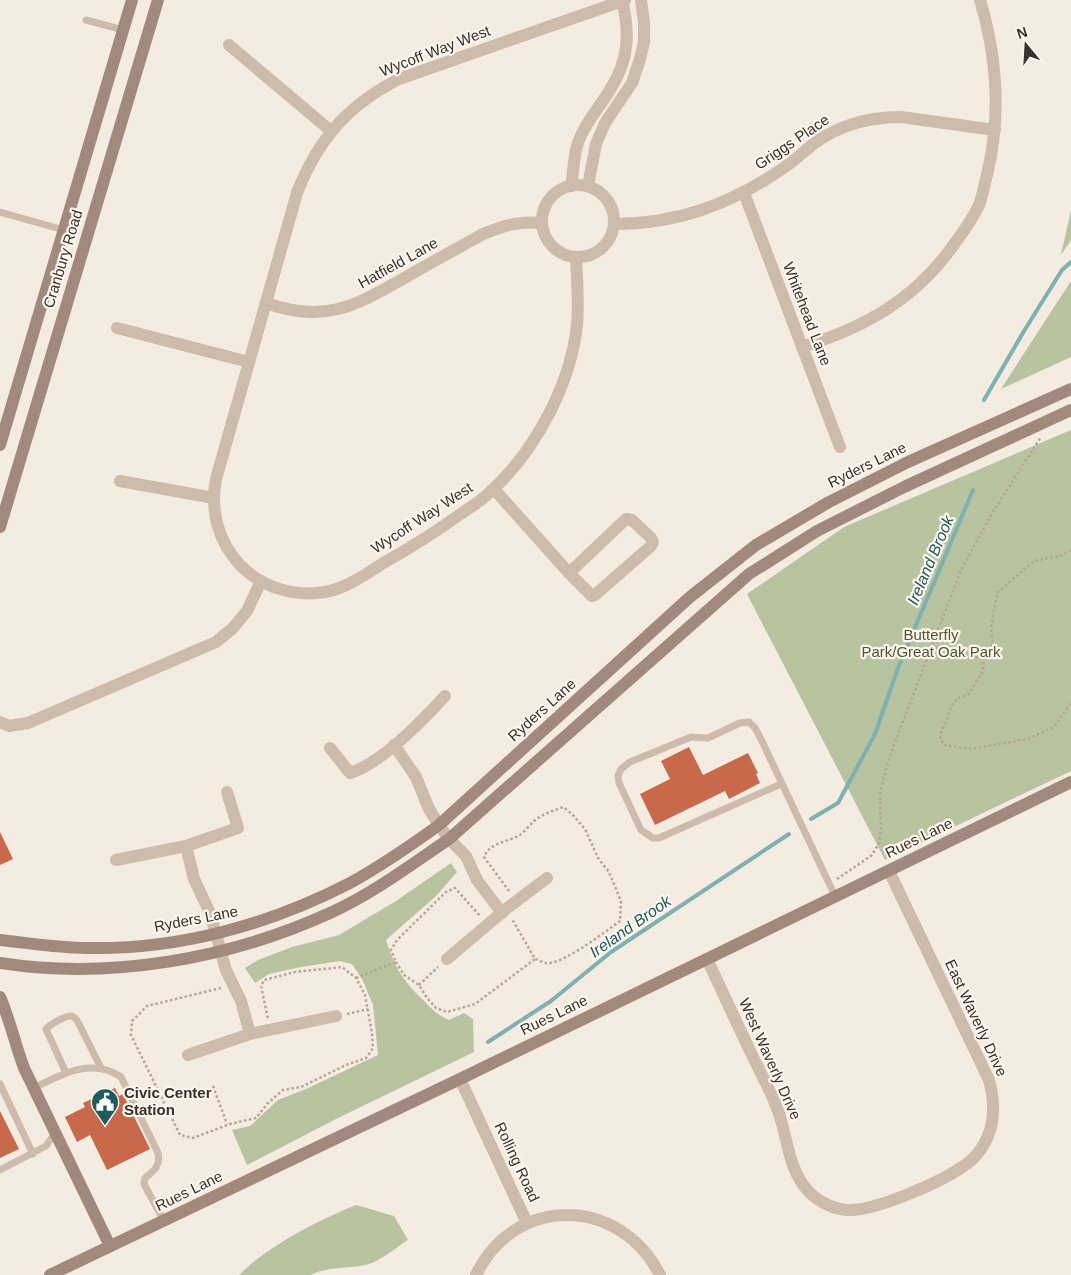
<svg xmlns="http://www.w3.org/2000/svg" width="1071" height="1275" viewBox="0 0 1071 1275" font-family="Arial,sans-serif">
	<style>
		.green { fill: #b8c4a0 }
		.lines { fill: none; stroke-linecap: round; stroke-linejoin: round }
		.stream { stroke: #7fb0b2; stroke-width: 4 }
		.building { fill: #c8694b }
		.path { stroke: #b9a596; stroke-width: 2.5; stroke-dasharray: 2.5 2.5; stroke-linecap: butt }
		.lane { stroke: #cdbbac; stroke-width: 7 }
		.street { stroke: #cdbbac; stroke-width: 12 }
		.secondary { stroke: #a18a7d; stroke-width: 12 }
		.labels { text-anchor: middle; stroke-width: 4.5; stroke-linejoin: round; paint-order: stroke }
		.street-label { font-size: 15px; fill: #3b302b; stroke: #fbf5ee }
		.park-label { font-size: 15px; fill: #4a5a2e; stroke: #fbf5ee }
		.poi-label { font-size: 15px; font-weight: bold; fill: #3b302b; stroke: #fbf5ee; text-anchor: start }
		.water-label { font-size: 16px; font-style: italic; fill: #1f5a5e; stroke: #fbf5ee }
	</style>
	<rect width="100%" height="100%" fill="#f4ebe1"/>
	<g class="green">
		<path d="M 1071,210 L 1071,240 L 1061,255 Z"/>
		<path d="M 1071,281 L 1071,357 L 1001,389 Z"/>
		<path d="M 1071,430 L 1071,771 L 885,860 L 747,594 L 844,527 Z"/>
		<path d="M 451,863 L 457,872 L 436,896 L 386,940 C 395,967 402,980 422,999 C 431,1008 437,1015 449,1020 L 464,1013 L 473,1019 L 474,1052 L 336,1119 L 247,1165 L 232,1130 L 250,1126 L 278,1100 L 306,1089 L 378,1055 L 373,1005 L 362,979 L 352,964 L 340,961 L 301,967 L 269,974 L 255,983 L 245,968 L 258,960 L 292,947 L 339,935 L 396,901 Z"/>
		<path d="M 356,1205 L 394,1216 L 408,1240 C 397,1247 384,1258 372,1263 C 352,1270 328,1265 311,1275 L 239,1275 C 269,1245 317,1221 356,1205 Z"/>
	</g>
	<g class="lines">
		<g class="stream">
			<path d="M 984,400 L 1024,331 L 1062,270 L 1071,262"/>
			<path d="M 811,819 L 838,803 L 875,734 L 898,668 L 973,490"/>
			<path d="M 488,1042 L 551,1001 L 611,952 L 789,834"/>
		</g>
	</g>
	<g class="building">
		<path d="M 689,747 L 703,775 L 748,753 L 758,773 L 756,774 L 760,783 L 729,799 L 725,791 L 655,825 L 640,794 L 670,779 L 661,761 Z"/>
		<path d="M 0,832 L 13,859 L 0,865 Z"/>
		<path d="M 115,1088 L 119,1096 L 123,1094 L 150,1149 L 107,1170 L 90,1135 L 77,1142 L 65,1117 L 85,1107 L 83,1103 Z"/>
		<path d="M 0,1111 L 19,1149 L 0,1158 Z"/>
	</g>
	<g class="lines">
		<g class="path">
			<path d="M 1071,550 L 1060,556 L 1034,561 L 997,593 L 991,628 L 993,643 L 984,659 L 983,671 L 968,695 L 958,698 L 952,705 L 940,736 L 944,745 L 971,749 L 1028,739 L 1054,727 L 1071,703"/>
			<path d="M 931,647 L 984,659"/>
			<path d="M 837,879 L 872,855 L 879,843 L 881,829 L 880,792 L 891,753 L 961,570 L 991,515 L 1041,437"/>
			<path d="M 509,891 L 484,857 C 490,842 508,842 520,835 C 525,831 530,825 534,821 C 542,814 553,811 563,807 L 572,814 L 585,829 L 598,858 L 609,872 L 621,901 L 620,921 C 606,931 561,966 546,963 C 542,962 538,960 535,959"/>
			<path d="M 396,962 L 404,975 L 419,985 L 427,998 L 436,1008 L 447,1012 L 475,1004 L 535,959 L 512,919"/>
			<path d="M 356,978 L 396,962 L 391,950 L 397,940 L 446,892 L 455,888 L 480,916"/>
			<path d="M 419,985 L 438,967"/>
			<path d="M 221,988 L 147,1006 L 132,1021 L 131,1035 L 180,1135 L 193,1138 L 230,1124 L 256,1118 L 268,1103 L 283,1090 L 301,1087 L 346,1065 L 366,1058 L 373,1048 L 372,1033 L 365,995 L 356,978 L 342,967 L 295,972 L 264,980 L 261,986 L 268,1019"/>
			<path d="M 347,1014 L 368,1009"/>
			<path d="M 213,1086 L 227,1124"/>
		</g>
		<g class="lane">
			<path d="M 86,20 L 123,30"/>
			<path d="M 0,212 L 64,230"/>
			<path d="M 781,784 L 659,838 L 653,838 L 641,830 L 619,783 L 618,776 L 621,769 L 630,762 L 691,737 L 708,738 L 740,723 L 749,722 L 755,728 L 760,737 L 835,896"/>
			<path d="M 66,1073 L 46,1029 C 49,1025 66,1015 72,1016 C 75,1017 76,1019 78,1022 L 101,1068"/>
			<path d="M 0,1084 L 33,1154"/>
			<path d="M 34,1088 C 62,1074 92,1057 121,1077 L 158,1153 C 161,1165 154,1171 145,1178 L 144,1184 L 164,1221"/>
			<path d="M 0,1170 L 46,1146 L 55,1133"/>
		</g>
		<g class="street">
			<path d="M 229,45 L 331,131"/>
			<circle cx="578" cy="221" r="36"/>
			<path d="M 571,186 C 574,171 573,154 579,140 C 586,121 601,106 611,88 C 629,60 630,32 622,0"/>
			<path d="M 588,186 L 596,144 L 605,123 L 632,83 L 640,59 L 644,42 L 644,23 L 641,0"/>
			<path d="M 744,193 L 840,447"/>
			<path d="M 614,224 C 676,224 728,205 779,171 C 791,164 801,154 812,145 C 838,125 869,117 901,117 L 995,130"/>
			<path d="M 576,257 C 577,280 579,303 577,325 C 574,354 563,386 550,412 C 535,441 514,471 489,493 C 481,501 471,507 462,513 C 437,531 412,547 385,562 C 366,574 347,588 325,592 C 295,597 263,588 241,566 C 218,542 210,511 216,479 L 297,193 C 318,139 348,105 399,79 L 625,0"/>
			<path d="M 266,303 C 325,324 355,306 406,277 C 432,262 458,248 483,234 C 505,225 519,221 542,223"/>
			<path d="M 117,328 L 249,362"/>
			<path d="M 802,347 C 866,327 916,299 955,243 C 964,231 973,218 979,205 C 983,195 984,185 987,175 C 1001,117 997,57 980,0"/>
			<path d="M 120,481 L 214,498"/>
			<path d="M 494,489 L 569,573"/>
			<path d="M 626,519 L 632,520 L 651,538 L 653,542 L 651,546 L 595,595 L 592,596 L 569,573 Z"/>
			<path d="M 0,722 L 9,726 L 28,723 L 216,642 L 233,628 L 247,611 L 261,581"/>
			<path d="M 394,745 L 416,777 L 429,809 L 439,825 L 449,839 L 466,856 L 477,880 L 502,913"/>
			<path d="M 330,748 L 350,773 C 380,764 423,720 445,696"/>
			<path d="M 186,846 L 194,879 L 210,913 L 226,970 L 241,1001 L 250,1034"/>
			<path d="M 116,860 L 186,846 L 238,828 L 227,792"/>
			<path d="M 447,959 L 506,909 L 547,878"/>
			<path d="M 707,959 C 723,993 738,1026 754,1059 C 762,1076 772,1093 778,1111 C 788,1138 788,1170 809,1192 C 819,1202 835,1210 849,1210 C 875,1211 941,1182 962,1167 C 971,1162 978,1154 983,1146 C 996,1125 995,1102 989,1080 L 889,871"/>
			<path d="M 188,1055 L 250,1034 L 336,1016"/>
			<path d="M 460,1079 L 527,1223"/>
			<path d="M 476,1275 C 515,1194 620,1196 660,1275"/>
		</g>
		<g class="secondary">
			<path d="M 0,445 L 132,0"/>
			<path d="M 0,527 L 158,0"/>
			<path d="M 0,940 C 29,943 58,948 87,948 C 178,950 269,925 350,883 C 381,866 410,846 439,825 L 690,597 L 756,545 L 829,502 L 908,462 L 1071,389"/>
			<path d="M 0,963 C 110,980 229,959 330,913 C 372,894 411,865 449,839 L 749,574 L 817,531 L 904,487 L 1071,410"/>
			<path d="M 0,997 C 10,1020 15,1044 24,1068 L 110,1246"/>
			<path d="M 50,1275 L 460,1079 L 1071,782"/>
		</g>
	</g>
	<defs>
		<g id="civic-pin" transform="scale(1.4375)"><path d="M0 17L-7.5 6A9.5 9.5 0 1 1 7.5 6Z" fill="#1f5a5e" stroke="#fbf5ee"/><path d="M-.6-6.5H3V-4.5H.6V-3L4-1V1h2V6H-6V1h2V-1L-.6-3ZM-1.2 2.5V6h2.4V2.5Z" fill="#fff"/></g>
	</defs>
	<g fill-rule="evenodd">
		<use href="#civic-pin" x="105" y="1102"/>
	</g>
	<g class="labels">
		<g class="street-label">
			<text transform="translate(435 51) rotate(-21)" y="5">Wycoff Way West</text>
			<text transform="translate(792 142) rotate(-34)" y="5">Griggs Place</text>
			<text transform="translate(63 259) rotate(-73)" y="5">Cranbury Road</text>
			<text transform="translate(398 263) rotate(-29)" y="5">Hatfield Lane</text>
			<text transform="translate(807 314) rotate(69)" y="5">Whitehead Lane</text>
			<text transform="translate(867 465) rotate(-26)" y="5">Ryders Lane</text>
			<text transform="translate(422 518) rotate(-33)" y="5">Wycoff Way West</text>
			<text transform="translate(542 710) rotate(-42)" y="5">Ryders Lane</text>
			<text transform="translate(919 838) rotate(-26)" y="5">Rues Lane</text>
			<text transform="translate(196 919) rotate(-11)" y="5">Ryders Lane</text>
			<text transform="translate(554 1015) rotate(-26)" y="5">Rues Lane</text>
			<text transform="translate(976 1018) rotate(65)" y="5">East Waverly Drive</text>
			<text transform="translate(770 1059) rotate(66)" y="5">West Waverly Drive</text>
			<text transform="translate(517 1162) rotate(65)" y="5">Rolling Road</text>
			<text transform="translate(189 1191) rotate(-26)" y="5">Rues Lane</text>
		</g>
		<g class="park-label">
			<text x="931" y="640">Butterfly<tspan x="931" dy="17">Park/Great Oak Park</tspan></text>
		</g>
		<g class="poi-label">
			<text x="124" y="1098">Civic Center<tspan x="124" dy="17">Station</tspan></text>
		</g>
		<g class="water-label">
			<text transform="translate(930 560) rotate(-67)" y="6">Ireland Brook</text>
			<text transform="translate(630 926) rotate(-35)" y="6">Ireland Brook</text>
		</g>
	</g>
	<g transform="translate(1026 45) rotate(342)" stroke="#fbf5ee" stroke-width="4" paint-order="stroke">
	<path d="M0-4L9 19L0 12L-9 19Z" fill="#3b302b"/>
	<text y="-8" font-size="14" font-weight="bold" text-anchor="middle" fill="#3b302b">N</text>
	</g>
</svg>
